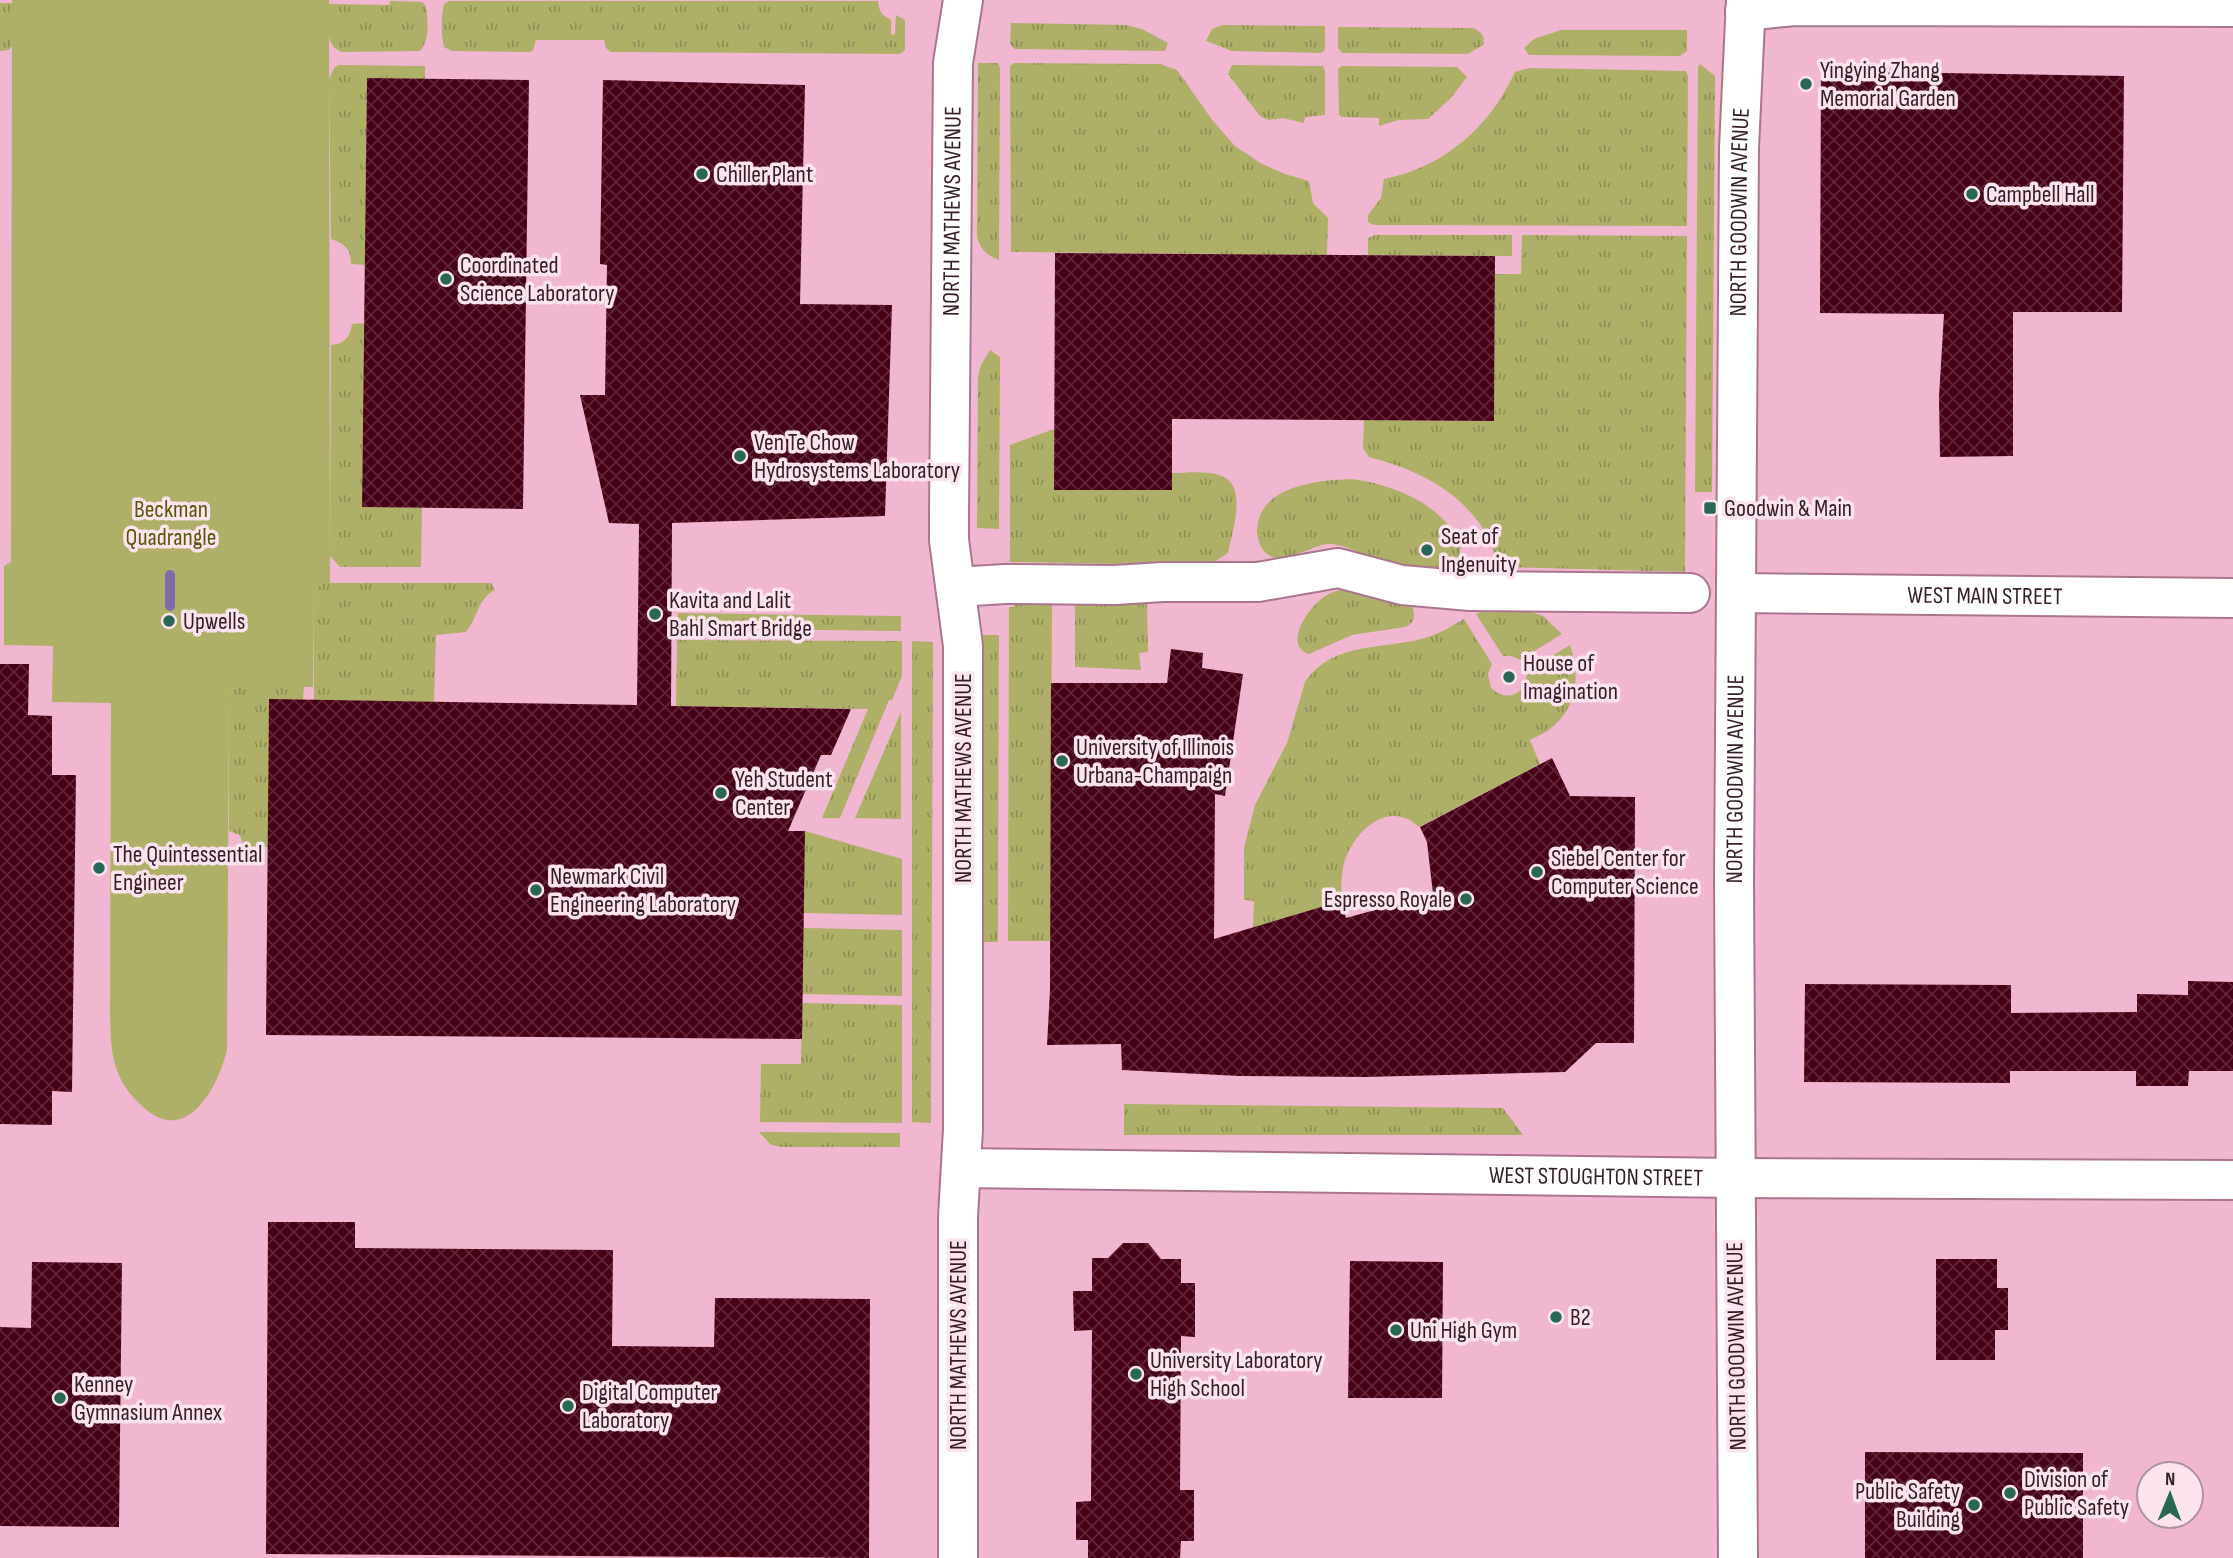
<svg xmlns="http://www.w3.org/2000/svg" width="2233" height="1558" viewBox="0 0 2233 1558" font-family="'Sofia Sans Condensed',sans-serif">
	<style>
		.grass { fill: url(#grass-tufts) }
		.green { fill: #aeb068 }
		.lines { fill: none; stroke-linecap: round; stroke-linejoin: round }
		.stream { stroke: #7c6cac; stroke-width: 10 }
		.building { fill: url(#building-cross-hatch) }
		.minor-casing { stroke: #ab758e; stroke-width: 42 }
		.minor { stroke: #fff; stroke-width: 38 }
		.poi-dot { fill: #286754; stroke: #fce3ee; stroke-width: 2.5 }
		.labels { text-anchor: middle; stroke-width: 7; stroke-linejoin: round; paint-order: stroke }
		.poi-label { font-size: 24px; fill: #331e28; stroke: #fce3ee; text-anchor: start }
		.street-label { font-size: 24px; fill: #331e28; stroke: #fce3ee }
		.park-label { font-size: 24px; fill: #575808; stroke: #fce3ee }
	</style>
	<defs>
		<pattern id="grass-tufts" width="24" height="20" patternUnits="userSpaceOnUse" patternTransform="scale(1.75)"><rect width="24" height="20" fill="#aeb068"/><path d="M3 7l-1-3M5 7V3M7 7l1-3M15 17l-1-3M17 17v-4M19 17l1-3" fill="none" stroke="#8e8f56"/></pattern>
		<pattern id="building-cross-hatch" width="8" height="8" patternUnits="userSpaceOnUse" patternTransform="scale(1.75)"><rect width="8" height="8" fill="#470117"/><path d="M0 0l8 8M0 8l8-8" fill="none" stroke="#602638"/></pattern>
	</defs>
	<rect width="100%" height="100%" fill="#f1b7d1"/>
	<g class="grass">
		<path d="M 390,1 L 422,2 L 426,6 C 428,20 430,40 420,51 L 342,52 C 323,45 329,21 329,4 L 389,5 Z"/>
		<path d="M 449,1 L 878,1 C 879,12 882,15 891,20 L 891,35 L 895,34 L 896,15 L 905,20 L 905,50 L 900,54 L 611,52 L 606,48 L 604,40 L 536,40 L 533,50 L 530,52 L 452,51 L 444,47 C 441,34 441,17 444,4 Z"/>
		<path d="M 0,3 L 12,3 L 13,44 L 9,50 L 0,51 Z"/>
		<path d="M 1011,23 L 1126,25 L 1142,29 L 1168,43 L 1165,51 L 1015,49 L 1010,44 Z"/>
		<path d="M 1222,25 L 1325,26 L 1325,50 L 1321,53 L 1232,51 L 1206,41 L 1212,29 Z"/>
		<path d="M 1338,27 L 1473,28 C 1480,31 1486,36 1483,45 L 1468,54 L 1342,53 L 1338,48 Z"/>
		<path d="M 1561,30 L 1687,30 L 1687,51 L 1680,56 L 1529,55 L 1524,48 L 1534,39 Z"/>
		<path d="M 978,63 L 998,63 L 1000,68 L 999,260 C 988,256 979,249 977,236 Z"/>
		<path d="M 1014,63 L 1160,64 L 1177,70 L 1213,121 L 1235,146 L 1262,164 L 1285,174 L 1309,181 L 1313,203 L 1328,218 L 1327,255 L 1011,252 L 1010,66 Z"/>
		<path d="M 1700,64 L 1715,76 L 1712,492 L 1695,492 L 1698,67 Z"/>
		<path d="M 339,65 L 425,66 L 425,79 L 367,78 L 365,265 L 351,264 C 351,249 345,244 331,239 L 329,79 L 334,68 Z"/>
		<path d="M 1232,65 L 1323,66 L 1325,71 L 1325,115 L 1305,117 L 1304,123 L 1283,118 L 1269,120 L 1260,116 L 1228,74 Z"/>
		<path d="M 1342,66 L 1457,67 L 1467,77 L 1451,98 L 1428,119 L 1399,120 L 1379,126 L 1379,118 L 1342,117 L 1339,115 L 1338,69 Z"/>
		<path d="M 1529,68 L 1686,71 L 1688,76 L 1687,226 L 1374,225 L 1368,222 L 1368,215 L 1381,198 L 1384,179 C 1444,167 1489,128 1515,72 Z"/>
		<path d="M 1375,235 L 1512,235 L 1512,256 L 1368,255 L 1368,238 Z"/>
		<path d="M 1522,235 L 1687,236 L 1685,572 L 1506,567 L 1496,560 C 1493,554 1493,546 1490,540 C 1464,492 1419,470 1369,457 L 1363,448 L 1364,420 L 1494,421 L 1495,274 L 1521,274 Z"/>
		<path d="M 364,323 L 362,506 L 422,508 L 421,567 L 340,567 L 330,556 L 331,345 C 345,344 350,337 352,324 Z"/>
		<path d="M 990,350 L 1000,357 L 999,529 L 977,528 L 978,377 L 981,365 Z"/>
		<path d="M 1054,429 L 1054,490 L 1172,490 L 1172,473 C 1187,473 1207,470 1222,476 C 1248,486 1232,533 1228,553 L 1214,562 L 1201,564 L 1146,562 L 1117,564 L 1010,562 L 1010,445 Z"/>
		<path d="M 1352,479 C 1395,485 1440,503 1460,543 C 1463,580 1436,571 1411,567 C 1401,566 1389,565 1380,561 C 1363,556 1347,544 1329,544 C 1312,545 1282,566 1267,554 C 1260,548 1257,538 1257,530 C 1259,485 1319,480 1352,479 Z"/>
		<path d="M 324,583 L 491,583 L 495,590 C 477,599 478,618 466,632 L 436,635 L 434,702 L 314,700 L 313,596 L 317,587 Z"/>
		<path d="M 1359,589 L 1412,605 C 1415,615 1416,623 1405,627 L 1352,635 L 1309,654 C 1280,644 1313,600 1331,593 C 1339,589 1350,589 1359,589 Z"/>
		<path d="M 1147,599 L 1148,652 L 1139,653 L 1141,670 L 1075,667 L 1075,604 L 1113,604 Z"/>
		<path d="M 1014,602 L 1052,603 L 1050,941 L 1008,941 L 1009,607 L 1014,607 Z"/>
		<path d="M 1521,608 L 1543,616 L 1562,634 L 1520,660 L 1512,656 L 1503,656 L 1476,614 L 1487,610 Z"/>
		<path d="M 678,613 L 901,616 L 901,631 L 677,628 Z"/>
		<path d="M 1464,619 L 1492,664 L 1488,674 L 1491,688 C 1508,704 1527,693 1527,671 L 1570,645 C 1584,687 1572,723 1530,740 L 1540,764 L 1419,827 C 1415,824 1410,819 1405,818 C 1376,807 1347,843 1343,868 C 1341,879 1341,891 1341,901 L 1268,923 L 1268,930 L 1253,930 L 1254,901 L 1244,900 L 1244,848 L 1255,805 L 1287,743 L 1305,682 C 1333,641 1383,650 1425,638 C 1439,634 1452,626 1464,619 Z"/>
		<path d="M 977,635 L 999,635 L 998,942 L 976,942 Z"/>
		<path d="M 677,640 L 902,641 L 902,676 L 892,700 L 889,700 L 840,818 L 822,818 L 868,709 L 676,706 Z"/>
		<path d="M 912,641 L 933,642 L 931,1123 L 912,1122 Z"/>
		<path d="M 236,687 L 304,687 L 303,700 L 269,700 L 268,847 L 244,847 L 240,835 L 229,831 L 229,694 Z"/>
		<path d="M 901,712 L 901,819 L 855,818 Z"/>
		<path d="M 805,831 L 902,859 L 902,915 L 803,913 Z"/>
		<path d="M 803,928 L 902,930 L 902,996 L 802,994 Z"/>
		<path d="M 802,1003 L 902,1005 L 902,1123 L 760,1122 L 761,1064 L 801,1064 Z"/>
		<path d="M 1124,1104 L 1503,1108 L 1523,1135 L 1124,1135 Z"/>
		<path d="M 759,1132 L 900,1133 L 900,1147 L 782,1147 L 771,1145 Z"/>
	</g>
	<path class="green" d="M 12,0 L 329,0 L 330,583 C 321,583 316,587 313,596 L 313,687 L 236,687 L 229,694 L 227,1050 C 218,1088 186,1147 143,1107 C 132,1097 123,1086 118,1073 C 110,1054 111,1034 110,1015 L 111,703 L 52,702 L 53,646 L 4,645 L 4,566 L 11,562 L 11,558 Z"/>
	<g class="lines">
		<path class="stream" d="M 170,575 L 170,606"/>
	</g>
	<g class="building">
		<path d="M 1821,71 L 2124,76 L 2122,312 L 2013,312 L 2013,456 L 1940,457 L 1939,397 L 1944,314 L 1820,313 Z"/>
		<path d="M 367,78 L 529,80 L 523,509 L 362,507 Z"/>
		<path d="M 603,80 L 805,85 L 800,304 L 892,305 L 885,516 L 672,523 L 671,706 L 851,709 L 831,755 L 821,755 L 788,831 L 805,831 L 802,1039 L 266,1035 L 269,699 L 637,705 L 639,524 L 609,523 L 580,395 L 605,395 L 607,265 L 600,264 Z"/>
		<path d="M 1055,253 L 1495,256 L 1494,421 L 1172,419 L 1172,490 L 1054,490 Z"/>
		<path d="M 1171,649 L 1203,653 L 1202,668 L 1243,674 L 1225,796 L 1215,794 L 1214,939 L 1341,901 L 1346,918 L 1433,894 L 1427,842 L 1420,827 L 1552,758 L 1570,796 L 1635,797 L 1634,1043 L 1596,1043 L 1565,1072 L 1365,1077 L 1239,1076 L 1122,1070 L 1121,1044 L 1047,1045 L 1050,990 L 1051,683 L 1167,683 Z"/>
		<path d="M 0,664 L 29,664 L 28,715 L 52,716 L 52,775 L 76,775 L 72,1092 L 52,1091 L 52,1125 L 0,1124 Z"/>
		<path d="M 2188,981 L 2233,982 L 2233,1071 L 2189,1071 L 2188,1086 L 2136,1086 L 2136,1071 L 2010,1071 L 2010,1083 L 1804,1082 L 1805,984 L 2011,985 L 2011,1013 L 2137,1012 L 2137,994 L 2188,995 Z"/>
		<path d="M 268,1222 L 355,1222 L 355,1248 L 613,1250 L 612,1346 L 714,1347 L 715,1298 L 870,1299 L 869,1558 L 266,1554 Z"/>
		<path d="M 1123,1243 L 1148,1243 L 1161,1259 L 1181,1259 L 1181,1283 L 1195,1283 L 1195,1337 L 1181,1336 L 1180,1490 L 1194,1490 L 1194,1541 L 1181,1541 L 1180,1558 L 1088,1558 L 1088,1540 L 1076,1540 L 1076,1502 L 1091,1501 L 1092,1330 L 1074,1331 L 1073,1291 L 1092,1291 L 1092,1258 L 1108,1258 Z"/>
		<path d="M 1936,1259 L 1997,1259 L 1997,1288 L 2008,1288 L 2008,1330 L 1995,1330 L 1995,1360 L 1936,1360 Z"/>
		<path d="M 1350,1261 L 1443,1262 L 1442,1398 L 1348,1398 Z"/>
		<path d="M 32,1262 L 122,1263 L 119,1527 L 0,1526 L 0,1327 L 31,1328 Z"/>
		<path d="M 1865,1452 L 2083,1453 L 2083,1558 L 1865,1558 Z"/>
	</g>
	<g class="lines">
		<g class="minor-casing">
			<g id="minor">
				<path d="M 1745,11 L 1794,6 L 2233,7"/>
				<path d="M 956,587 L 1005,584 L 1115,585 L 1163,582 L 1258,582 L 1338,568 L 1402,585 L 1470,591 L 1690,593"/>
				<path id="s1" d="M 1737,593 L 2233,598"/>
				<path id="s2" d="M 961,1168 L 1735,1178 L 2233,1180"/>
				<path id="s3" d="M 958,1558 L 958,1217 L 963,1129 L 963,646 L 949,540 L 949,515 L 953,63 L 963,0"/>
				<path id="s4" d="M 1738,1558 L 1734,881 L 1739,148 L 1746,0"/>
			</g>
		</g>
		<use href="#minor" class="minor"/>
	</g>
	<g class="poi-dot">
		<circle cx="1806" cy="84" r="7"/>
		<circle cx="702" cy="174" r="7"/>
		<circle cx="1972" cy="194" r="7"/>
		<circle cx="446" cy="279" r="7"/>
		<circle cx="740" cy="456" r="7"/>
		<rect x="1703" y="501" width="14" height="14" rx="3.5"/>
		<circle cx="1427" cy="550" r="7"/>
		<circle cx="655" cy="614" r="7"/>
		<circle cx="169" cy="621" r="7"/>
		<circle cx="1509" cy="677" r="7"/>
		<circle cx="1062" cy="761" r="7"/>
		<circle cx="721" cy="793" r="7"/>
		<circle cx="99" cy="868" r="7"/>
		<circle cx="1537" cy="872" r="7"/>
		<circle cx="536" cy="890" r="7"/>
		<circle cx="1466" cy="899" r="7"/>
		<circle cx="1556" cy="1317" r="7"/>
		<circle cx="1396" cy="1330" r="7"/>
		<circle cx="1136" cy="1374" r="7"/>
		<circle cx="60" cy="1398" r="7"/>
		<circle cx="568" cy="1406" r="7"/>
		<circle cx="2010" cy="1493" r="7"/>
		<circle cx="1974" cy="1505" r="7"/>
	</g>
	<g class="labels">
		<g class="poi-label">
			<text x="1820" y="78">Yingying Zhang<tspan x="1820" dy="28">Memorial Garden</tspan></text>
			<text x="716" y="182">Chiller Plant</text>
			<text x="1986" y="202">Campbell Hall</text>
			<text x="460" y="273">Coordinated<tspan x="460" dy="28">Science Laboratory</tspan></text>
			<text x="754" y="450">Ven Te Chow<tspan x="754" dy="28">Hydrosystems Laboratory</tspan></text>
			<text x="1724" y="516">Goodwin &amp; Main</text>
			<text x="1441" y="544">Seat of<tspan x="1441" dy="28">Ingenuity</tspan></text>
			<text x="669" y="608">Kavita and Lalit<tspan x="669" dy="28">Bahl Smart Bridge</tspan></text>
			<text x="183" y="629">Upwells</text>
			<text x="1523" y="671">House of<tspan x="1523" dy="28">Imagination</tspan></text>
			<text x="1076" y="755">University of Illinois<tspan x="1076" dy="28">Urbana-Champaign</tspan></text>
			<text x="735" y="787">Yeh Student<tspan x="735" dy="28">Center</tspan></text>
			<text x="113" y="862">The Quintessential<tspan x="113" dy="28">Engineer</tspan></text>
			<text x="1551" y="866">Siebel Center for<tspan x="1551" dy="28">Computer Science</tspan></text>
			<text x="550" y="884">Newmark Civil<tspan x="550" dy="28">Engineering Laboratory</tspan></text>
			<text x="1452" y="907" text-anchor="end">Espresso Royale</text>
			<text x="1570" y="1325">B2</text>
			<text x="1410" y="1338">Uni High Gym</text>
			<text x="1150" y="1368">University Laboratory<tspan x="1150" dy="28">High School</tspan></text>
			<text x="74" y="1392">Kenney<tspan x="74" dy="28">Gymnasium Annex</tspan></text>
			<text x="582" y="1400">Digital Computer<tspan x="582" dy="28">Laboratory</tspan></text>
			<text x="2024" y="1487">Division of<tspan x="2024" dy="28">Public Safety</tspan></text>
			<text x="1960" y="1499" text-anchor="end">Public Safety<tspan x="1960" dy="28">Building</tspan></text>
		</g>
		<g class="street-label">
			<text dy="8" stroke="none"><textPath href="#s3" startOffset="1348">NORTH MATHEWS AVENUE</textPath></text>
			<text dy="8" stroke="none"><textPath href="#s4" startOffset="1346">NORTH GOODWIN AVENUE</textPath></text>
			<text dy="8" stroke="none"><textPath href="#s1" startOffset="248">WEST MAIN STREET</textPath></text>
			<text transform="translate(963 778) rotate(-90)" y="8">NORTH MATHEWS AVENUE</text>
			<text dy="8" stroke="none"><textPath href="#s4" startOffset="779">NORTH GOODWIN AVENUE</textPath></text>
			<text dy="8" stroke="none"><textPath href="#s2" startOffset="635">WEST STOUGHTON STREET</textPath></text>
			<text transform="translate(958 1345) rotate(-90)" y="8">NORTH MATHEWS AVENUE</text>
			<text transform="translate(1736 1346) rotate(-91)" y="8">NORTH GOODWIN AVENUE</text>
		</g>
		<g class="park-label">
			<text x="171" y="517">Beckman<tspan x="171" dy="28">Quadrangle</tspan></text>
		</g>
	</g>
	<g transform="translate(2170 1495) rotate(1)"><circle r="33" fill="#fce3ee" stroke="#ac949f" stroke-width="2"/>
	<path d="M0-5L12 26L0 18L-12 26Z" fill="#286754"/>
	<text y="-10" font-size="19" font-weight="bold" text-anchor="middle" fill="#331e28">N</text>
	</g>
</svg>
